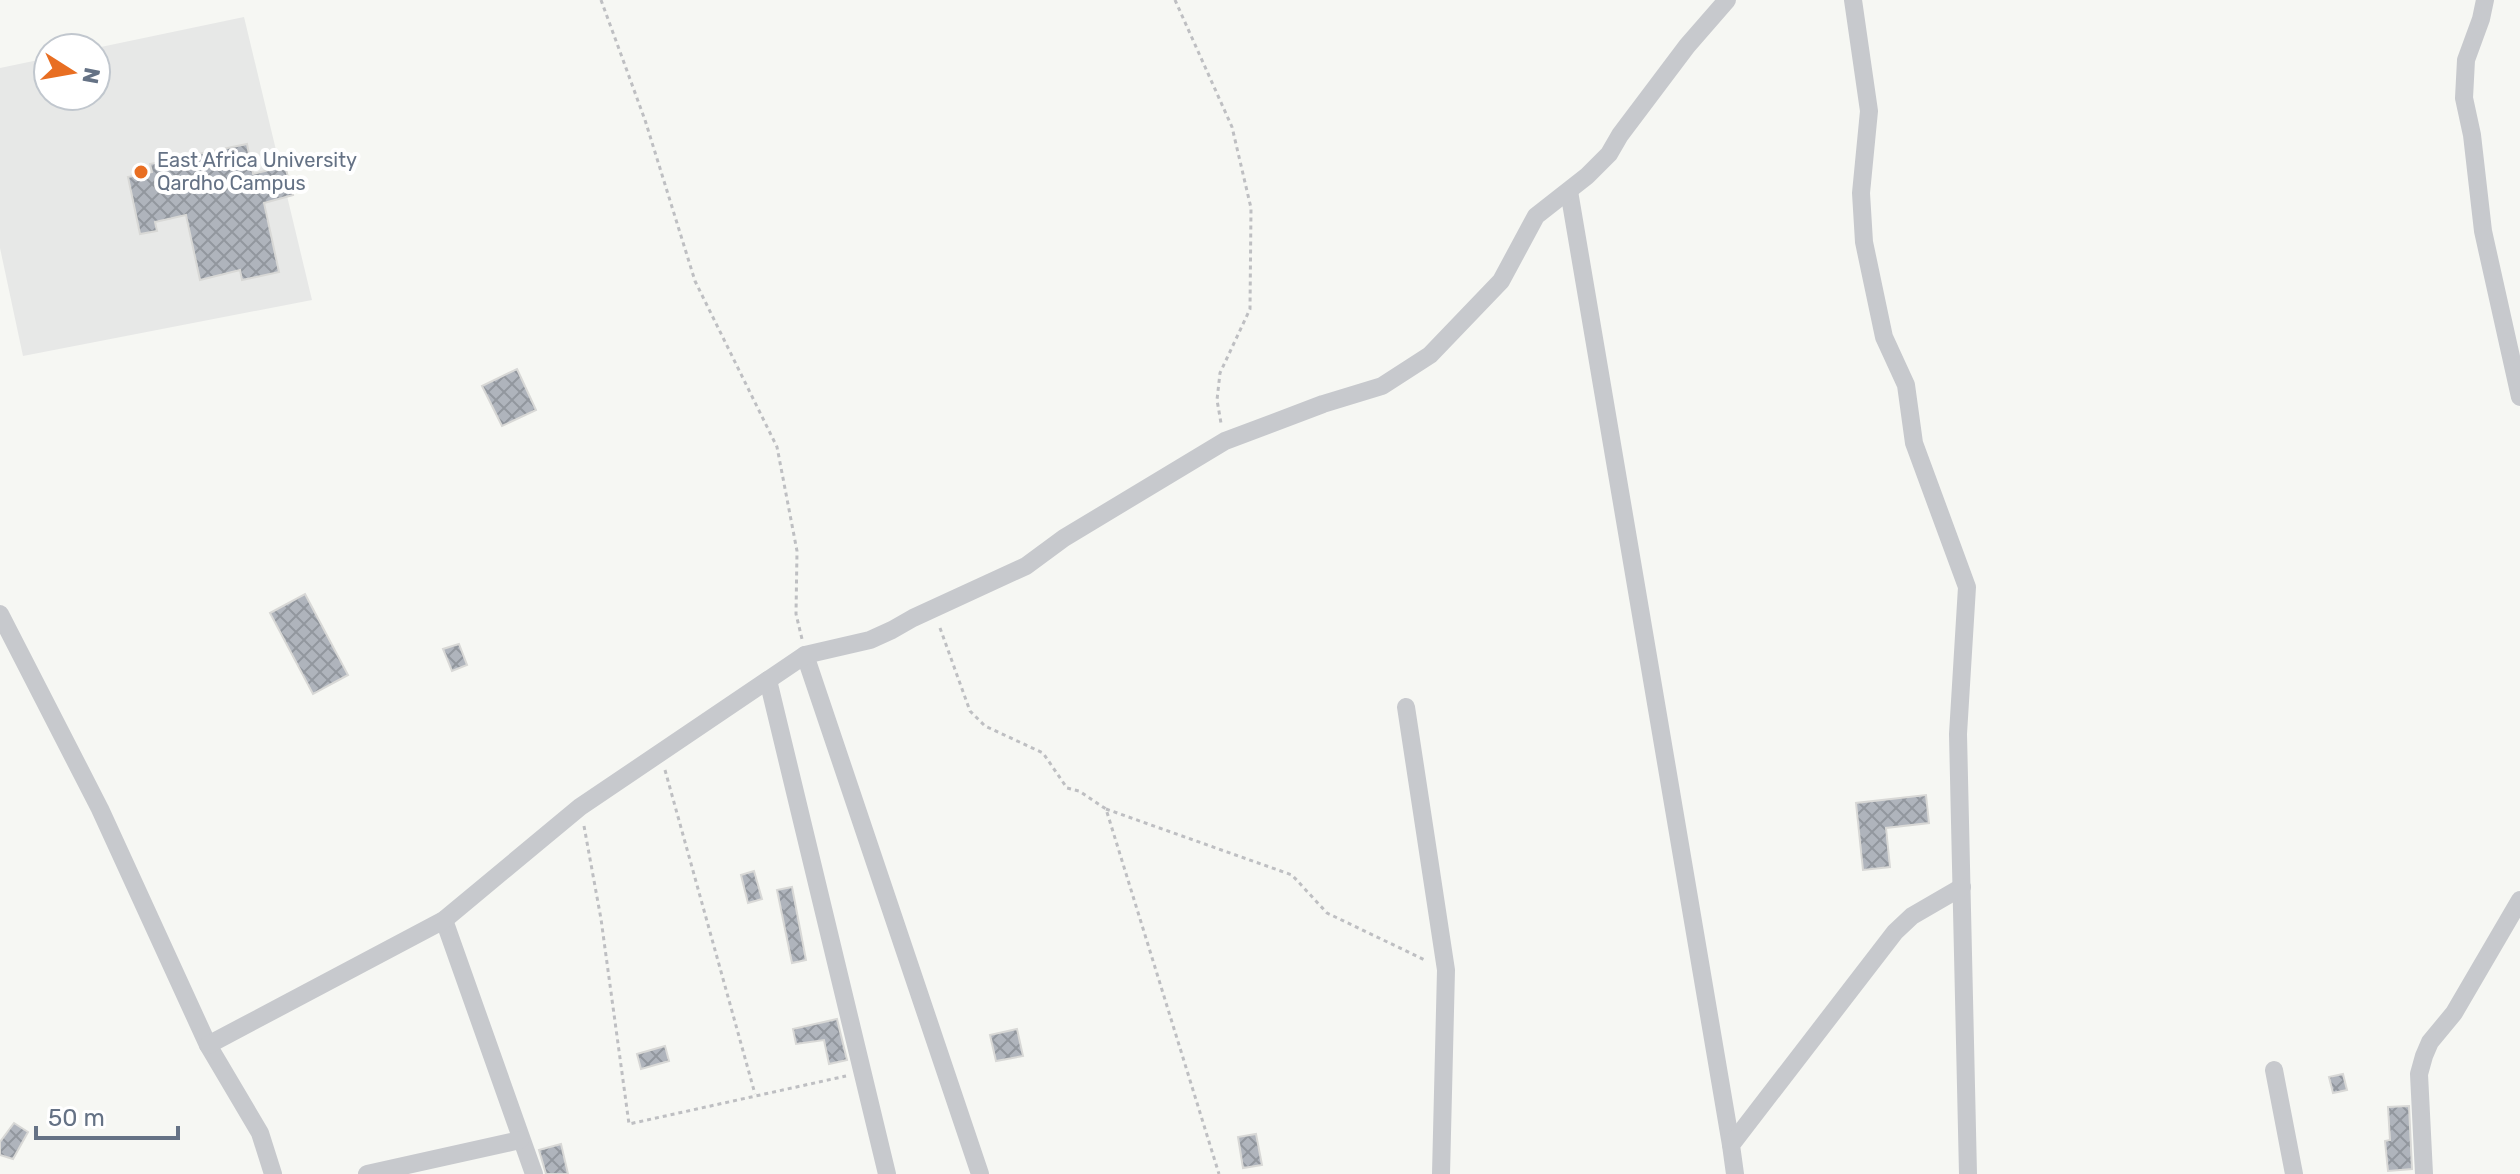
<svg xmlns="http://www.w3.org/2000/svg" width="2520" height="1174" viewBox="0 0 2520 1174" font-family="Rubik,sans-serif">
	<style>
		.built { fill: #e7e8e7 }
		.building { fill: url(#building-cross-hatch); stroke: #d8d8d6; stroke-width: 2 }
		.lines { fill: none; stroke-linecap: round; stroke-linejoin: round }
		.path { stroke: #bebfc2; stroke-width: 3; stroke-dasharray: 4 4; stroke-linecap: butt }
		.minor { stroke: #c7c9cd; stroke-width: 18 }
		.poi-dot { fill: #e86e22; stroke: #fff; stroke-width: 3 }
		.labels { text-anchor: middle; stroke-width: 8; stroke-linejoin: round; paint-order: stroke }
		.poi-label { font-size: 20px; fill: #657285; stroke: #fff; text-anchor: start }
	</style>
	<defs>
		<pattern id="building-cross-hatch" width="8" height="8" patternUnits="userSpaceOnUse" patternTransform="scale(2)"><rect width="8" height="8" fill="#afb4bc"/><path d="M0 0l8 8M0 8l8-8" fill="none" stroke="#92979e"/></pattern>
	</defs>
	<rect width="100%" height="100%" fill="#f6f7f3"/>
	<path class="built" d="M 244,17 L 312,300 L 23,356 L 0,248 L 0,68 L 48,58 L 48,96 L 96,96 L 96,48 Z"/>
	<g class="building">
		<path d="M 247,144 L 253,174 L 285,166 L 293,195 L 264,203 L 279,272 L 242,280 L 240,270 L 200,280 L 186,215 L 155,222 L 157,231 L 140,234 L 128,177 L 152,172 L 150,164 Z"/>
		<path d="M 517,369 L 536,410 L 502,426 L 482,386 Z"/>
		<path d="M 305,594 L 348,675 L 313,694 L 270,613 Z"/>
		<path d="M 459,644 L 467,665 L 452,671 L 443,649 Z"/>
		<path d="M 1926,795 L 1929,823 L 1886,828 L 1890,867 L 1863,870 L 1856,803 Z"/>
		<path d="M 754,871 L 762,899 L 748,903 L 741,875 Z"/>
		<path d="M 792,887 L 806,960 L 792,963 L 777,890 Z"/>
		<path d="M 837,1019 L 847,1060 L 829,1064 L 824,1040 L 796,1044 L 793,1029 Z"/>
		<path d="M 1017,1029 L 1023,1056 L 996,1061 L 990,1035 Z"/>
		<path d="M 665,1046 L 669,1061 L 641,1069 L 637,1054 Z"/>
		<path d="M 2343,1074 L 2347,1090 L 2333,1093 L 2329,1077 Z"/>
		<path d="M 2409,1106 L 2412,1169 L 2388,1171 L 2385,1141 L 2390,1140 L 2388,1107 Z"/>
		<path d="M 14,1123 L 28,1132 L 13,1159 L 0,1155 L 0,1142 Z"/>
		<path d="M 1256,1134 L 1262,1165 L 1243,1168 L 1238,1137 Z"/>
		<path d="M 561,1144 L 568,1174 L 546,1174 L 539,1150 Z"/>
	</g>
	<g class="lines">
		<g class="path">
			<path d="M 601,0 L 645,120 L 695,281 L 777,447 L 797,551 L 796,614 L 802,639"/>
			<path d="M 1175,0 L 1232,127 L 1251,208 L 1250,309 L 1220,373 L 1217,400 L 1221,423"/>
			<path d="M 940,628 L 970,711 L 985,726 L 1043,753 L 1067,788 L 1079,791 L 1106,809 L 1219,1174"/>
			<path d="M 665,770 L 755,1094"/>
			<path d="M 1106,809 L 1292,875 L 1327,913 L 1427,961"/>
			<path d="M 584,826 L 601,919 L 629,1124 L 846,1076"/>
		</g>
		<g class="minor">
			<path d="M 1853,0 L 1869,111 L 1861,193 L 1864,242 L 1884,337 L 1906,385 L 1914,443 L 1967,587 L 1958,734 L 1968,1174"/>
			<path d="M 2485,0 L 2481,19 L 2466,60 L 2464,98 L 2472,135 L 2483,231 L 2520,397"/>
			<path d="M 1569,191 L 1731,1145"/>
			<path d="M 0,614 L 100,809 L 208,1045 L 260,1133 L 273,1174"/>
			<path d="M 805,655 L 980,1174"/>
			<path d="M 768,680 L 887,1174"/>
			<path d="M 1406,707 L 1446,970 L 1441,1174"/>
			<path d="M 444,920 L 534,1174"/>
			<path d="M 208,1045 L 444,920 L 580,807 L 805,655 L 870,640 L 892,630 L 913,618 L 1026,566 L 1064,538 L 1225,441 L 1323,404 L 1382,386 L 1430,355 L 1501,281 L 1536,216 L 1587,176 L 1609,154 L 1620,135 L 1687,46 L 1727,0"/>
			<path d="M 2274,1070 L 2294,1174"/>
			<path d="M 367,1174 L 520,1140"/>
			<path d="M 1735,1174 L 1731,1145 L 1895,932 L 1912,916 L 1962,887"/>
			<path d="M 2424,1174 L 2419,1074 L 2424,1056 L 2430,1042 L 2454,1013 L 2520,900"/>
		</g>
	</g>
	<circle class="poi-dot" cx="141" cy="172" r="8"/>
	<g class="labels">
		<g class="poi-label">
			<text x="157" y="167">East Africa University<tspan x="157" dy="23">Qardho Campus</tspan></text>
		</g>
	</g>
	<g transform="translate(72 72) rotate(101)"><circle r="38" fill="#ffffff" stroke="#c1c7ce" stroke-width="2"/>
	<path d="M0-6L14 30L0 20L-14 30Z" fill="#e86e22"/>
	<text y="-12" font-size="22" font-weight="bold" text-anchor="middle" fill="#657285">N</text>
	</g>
	<path d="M36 1126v12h142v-12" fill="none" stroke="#657285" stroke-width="4"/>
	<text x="48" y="1126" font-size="24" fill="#657285" stroke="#ffffff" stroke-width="6" paint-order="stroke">50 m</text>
</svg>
